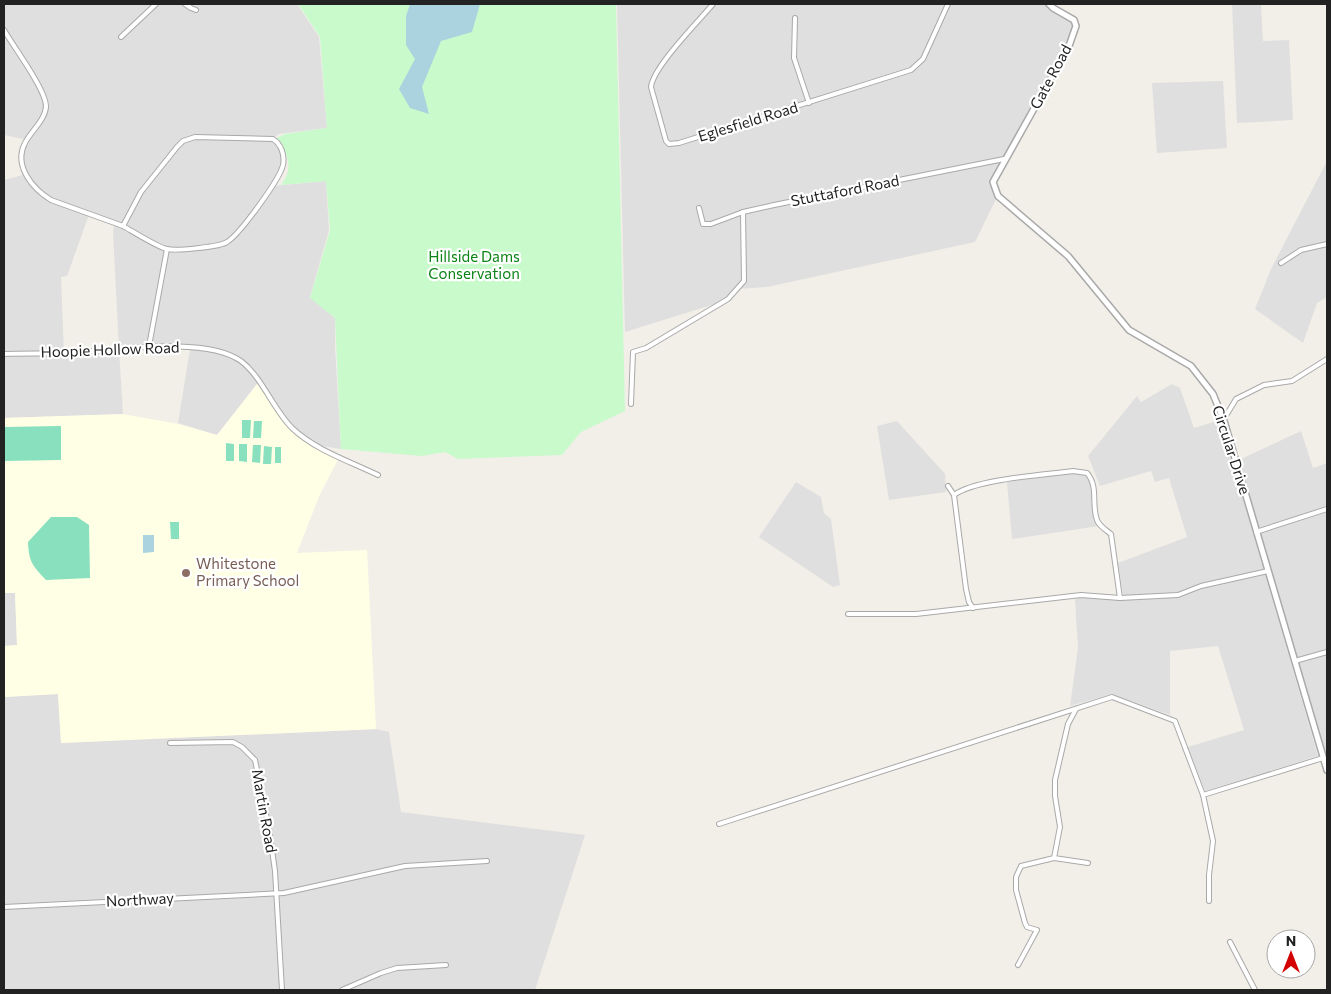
<svg xmlns="http://www.w3.org/2000/svg" width="1331" height="994" viewBox="0 0 1331 994" font-family="Commissioner,sans-serif">
	<style>
		.residential { fill: #e0dfdf }
		.education { fill: #ffffe5 }
		.park { fill: #c8facc }
		.pitch { fill: #88e0be }
		.water { fill: #aad3df }
		.lines { fill: none; stroke-linecap: round; stroke-linejoin: round }
		.minor-casing { stroke: #a9a9a9; stroke-width: 6 }
		.tertiary-casing { stroke: #a9a9a9; stroke-width: 8 }
		.minor { stroke: #fff; stroke-width: 4 }
		.tertiary { stroke: #fff; stroke-width: 5 }
		.education-dot { fill: #8d6e63; stroke: #fff; stroke-width: 2 }
		.labels { text-anchor: middle; stroke-width: 4.5; stroke-linejoin: round; paint-order: stroke }
		.street-label { font-size: 15px; fill: #222; stroke: #fff }
		.park-label { font-size: 15px; fill: #0c8416; stroke: #fff }
		.education-label { font-size: 15px; fill: #785e54; stroke: #fff; text-anchor: start }
	</style>
	<rect width="100%" height="100%" fill="#f2efe9"/>
	<g class="residential">
		<path d="M 4,4 L 297,4 L 319,37 L 327,128 L 279,134 L 273,138 L 282,152 L 283,164 L 272,186 L 326,181 L 329,230 L 310,297 L 335,318 L 335,347 L 341,449 L 316,445 L 292,427 L 259,381 L 217,435 L 178,423 L 190,349 L 149,347 L 119,349 L 113,232 L 115,221 L 90,212 L 67,276 L 61,277 L 64,354 L 119,350 L 123,414 L 4,418 L 4,180 L 26,174 L 22,159 L 27,140 L 4,135 Z"/>
		<path d="M 617,4 L 1048,4 L 1073,21 L 1075,26 L 1067,46 L 992,182 L 997,197 L 975,242 L 767,287 L 735,289 L 727,298 L 718,303 L 625,332 Z"/>
		<path d="M 1232,4 L 1261,4 L 1263,41 L 1289,40 L 1293,120 L 1237,123 Z"/>
		<path d="M 1223,81 L 1227,148 L 1157,153 L 1152,83 Z"/>
		<path d="M 1327,161 L 1327,297 L 1317,303 L 1303,343 L 1255,309 L 1271,269 Z"/>
		<path d="M 1172,384 L 1180,388 L 1194,428 L 1220,420 L 1318,756 L 1205,791 L 1188,747 L 1244,730 L 1218,646 L 1170,651 L 1170,715 L 1112,694 L 1070,706 L 1078,648 L 1075,599 L 1081,597 L 1124,600 L 1118,563 L 1187,537 L 1169,478 L 1155,482 L 1151,471 L 1100,486 L 1088,456 L 1137,396 L 1141,402 Z"/>
		<path d="M 897,421 L 945,474 L 946,492 L 889,500 L 877,426 Z"/>
		<path d="M 1301,431 L 1313,468 L 1327,463 L 1327,762 L 1239,460 Z"/>
		<path d="M 1075,472 L 1082,473 L 1087,476 L 1091,482 L 1094,520 L 1099,526 L 1012,539 L 1007,482 Z"/>
		<path d="M 796,482 L 821,497 L 824,513 L 831,519 L 840,585 L 833,587 L 759,537 Z"/>
		<path d="M 15,592 L 17,645 L 4,646 L 4,593 Z"/>
		<path d="M 58,694 L 61,743 L 376,729 L 389,732 L 401,812 L 585,835 L 535,990 L 4,990 L 4,697 Z"/>
	</g>
	<path class="education" d="M 259,382 L 282,417 L 301,436 L 339,458 L 320,494 L 297,553 L 367,550 L 376,729 L 61,743 L 58,694 L 4,697 L 4,646 L 17,645 L 15,593 L 4,593 L 4,418 L 123,414 L 178,424 L 217,435 Z"/>
	<path class="park" d="M 298,4 L 616,4 L 625,411 L 581,432 L 562,455 L 458,459 L 445,452 L 422,456 L 341,449 L 335,318 L 310,298 L 330,230 L 326,181 L 281,185 C 293,169 289,158 280,141 L 277,140 L 277,138 L 285,134 L 327,128 L 320,37 Z"/>
	<g class="pitch">
		<path d="M 242,420 L 251,420 L 250,438 L 242,438 Z"/>
		<path d="M 254,421 L 262,421 L 261,438 L 253,438 Z"/>
		<path d="M 61,426 L 61,460 L 4,461 L 4,427 Z"/>
		<path d="M 226,443 L 234,444 L 234,461 L 226,461 Z"/>
		<path d="M 239,444 L 247,444 L 247,462 L 239,461 Z"/>
		<path d="M 253,445 L 261,445 L 260,463 L 252,462 Z"/>
		<path d="M 264,446 L 272,447 L 271,464 L 263,464 Z"/>
		<rect x="275" y="447" width="6" height="16"/>
		<path d="M 51,517 L 77,517 L 89,525 L 90,578 L 46,580 C 32,565 29,562 28,542 Z"/>
		<path d="M 170,522 L 179,522 L 179,539 L 171,539 Z"/>
	</g>
	<g class="water">
		<path d="M 410,4 L 480,4 L 472,32 L 441,41 L 422,87 L 429,114 L 410,108 L 399,89 L 415,59 L 406,45 L 406,16 Z"/>
		<path d="M 143,535 L 154,535 L 154,552 L 143,553 Z"/>
	</g>
	<g class="lines">
		<g class="minor-casing">
			<g id="minor">
				<path d="M 185,4 L 191,8 L 196,10"/>
				<path d="M 713,4 C 698,22 653,67 651,87 L 666,141 L 669,144 L 679,143 L 911,70 L 923,59 L 948,4"/>
				<path d="M 795,18 L 794,58 L 809,103"/>
				<path d="M 4,30 C 13,46 47,91 46,107 C 45,120 31,131 25,143 C 13,166 33,189 51,200 L 123,226"/>
				<path d="M 121,37 L 156,4"/>
				<path d="M 195,137 L 273,139 C 281,144 285,155 283,165 C 280,179 240,234 227,242 C 220,247 176,251 167,249 C 159,248 132,231 123,226 L 141,192 L 177,147 L 183,141 Z"/>
				<path d="M 699,208 L 703,224 L 711,224 L 743,212 L 774,205 L 1004,159"/>
				<path d="M 1281,263 L 1301,250 L 1327,244"/>
				<path d="M 149,346 L 167,249"/>
				<path d="M 4,354 C 25,353 47,354 69,353 C 112,351 205,335 241,361 C 262,377 273,409 292,428 C 315,450 349,461 378,475"/>
				<path d="M 631,404 L 633,352 L 646,348 L 728,299 L 744,281 L 743,212"/>
				<path d="M 1222,417 L 1227,414 L 1236,399 L 1264,385 L 1292,381 L 1327,359"/>
				<path d="M 948,486 L 954,495 L 966,589 L 969,602 L 973,608"/>
				<path d="M 954,495 C 976,479 1044,475 1073,471 L 1087,473 C 1099,487 1091,504 1097,520 C 1099,526 1106,530 1111,534 L 1120,598"/>
				<path d="M 1256,532 L 1327,509"/>
				<path d="M 848,614 L 916,614 L 1081,595 L 1120,598 L 1178,595 L 1201,586 L 1268,571"/>
				<path d="M 1295,661 L 1327,652"/>
				<path d="M 170,743 L 233,742 L 242,747 L 255,760 L 269,829 L 275,871 L 282,990"/>
				<path d="M 1203,795 L 1323,758"/>
				<path d="M 719,824 L 1112,697 L 1175,721 L 1203,795 L 1213,841 L 1209,875 L 1209,901"/>
				<path d="M 1054,858 L 1088,863"/>
				<path d="M 4,907 L 284,893 L 405,866 L 487,861"/>
				<path d="M 1230,942 L 1255,990"/>
				<path d="M 1018,965 L 1037,930 L 1027,927 L 1025,923 L 1016,890 L 1016,877 L 1021,866 L 1054,858 L 1060,827 L 1055,796 L 1055,780 L 1068,724 L 1076,709"/>
				<path d="M 342,990 L 381,973 L 397,968 L 446,965"/>
			</g>
		</g>
		<g class="tertiary-casing">
			<path id="tertiary" d="M 1049,4 L 1053,8 L 1074,20 L 1076,26 L 1069,46 L 993,182 L 998,196 L 1068,256 L 1129,330 L 1191,366 L 1213,394 L 1224,421 L 1327,770"/>
		</g>
		<use href="#minor" class="minor"/>
		<use href="#tertiary" class="tertiary"/>
	</g>
	<circle class="education-dot" cx="186" cy="573" r="5"/>
	<g class="labels">
		<g class="street-label">
			<text transform="translate(1051 77) rotate(-62)" y="5">Gate Road</text>
			<text transform="translate(748 122) rotate(-17)" y="5">Eglesfield Road</text>
			<text transform="translate(845 191) rotate(-11)" y="5">Stuttaford Road</text>
			<text transform="translate(110 350) rotate(-2)" y="5">Hoopie Hollow Road</text>
			<text transform="translate(1231 450) rotate(72)" y="5">Circular Drive</text>
			<text transform="translate(264 811) rotate(80)" y="5">Martin Road</text>
			<text transform="translate(140 900) rotate(-3)" y="5">Northway</text>
		</g>
		<g class="park-label">
			<text x="474" y="262">Hillside Dams<tspan x="474" dy="17">Conservation</tspan></text>
		</g>
		<g class="education-label">
			<text x="196" y="569">Whitestone<tspan x="196" dy="17">Primary School</tspan></text>
		</g>
	</g>
	<rect width="1331" height="994" fill="none" stroke="#222222" stroke-width="10"/>
	<g transform="translate(1291 954)"><circle r="24" fill="#ffffff" stroke="#a7a7a7"/>
	<path d="M0-4L9 19L0 12L-9 19Z" fill="#d40000"/>
	<text y="-8" font-size="14" font-weight="bold" text-anchor="middle" fill="#222222">N</text>
	</g>
</svg>
